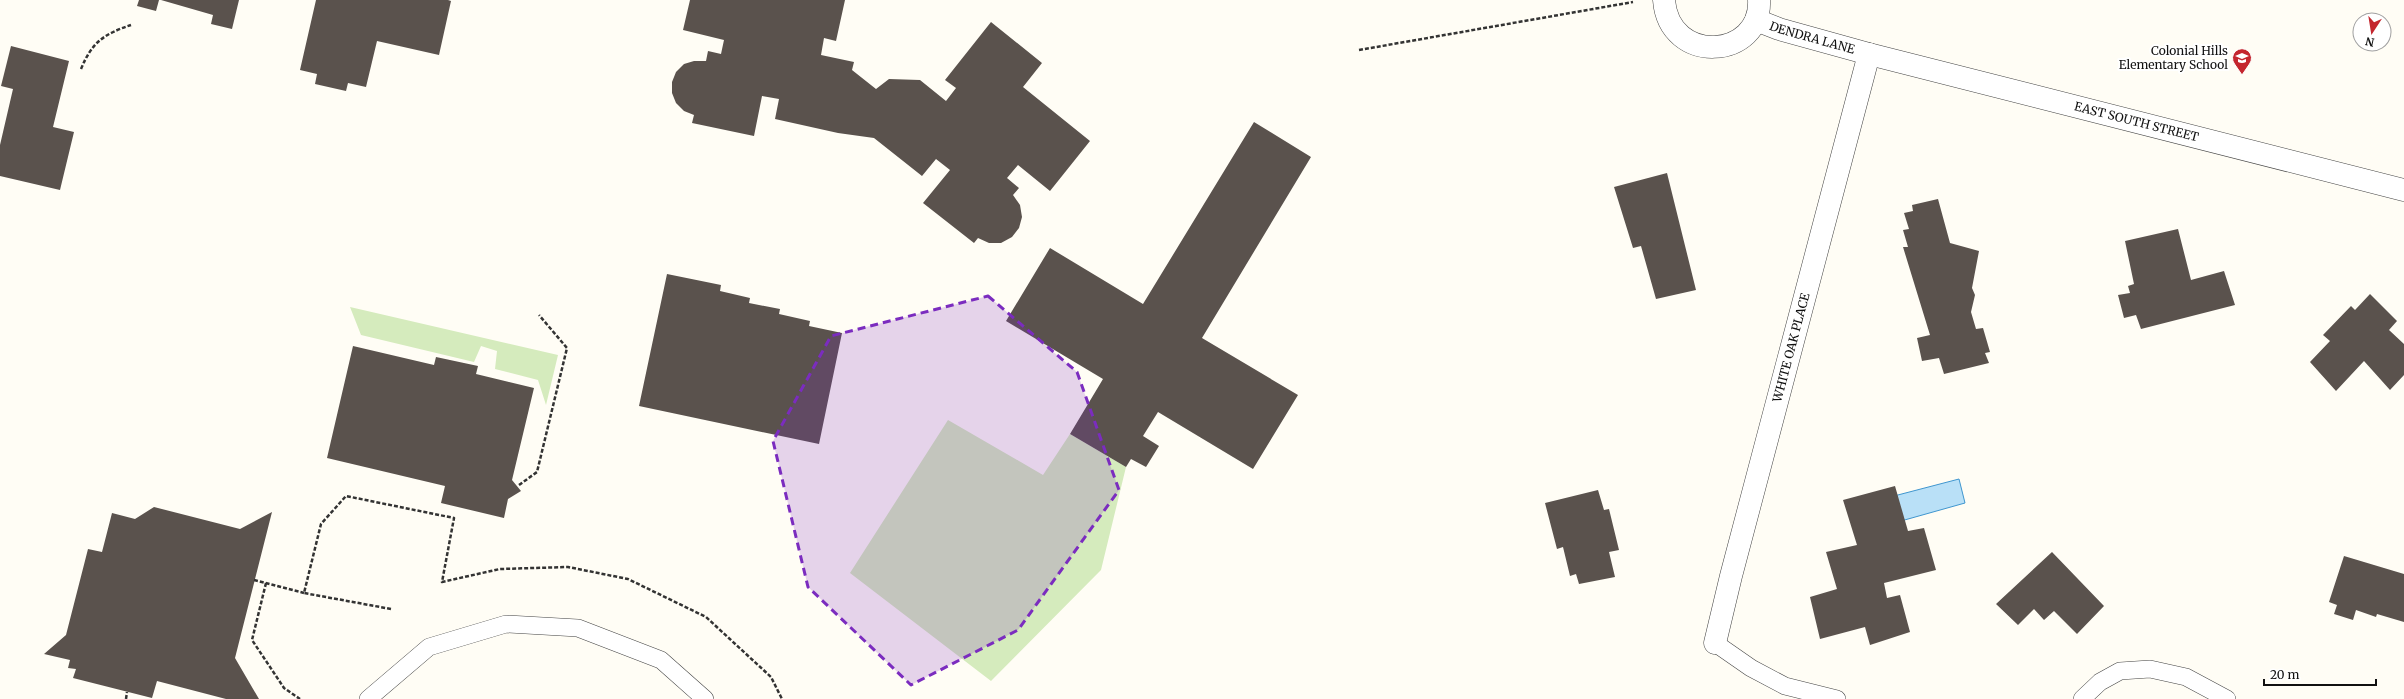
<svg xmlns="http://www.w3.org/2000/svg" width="2404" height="699" viewBox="0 0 2404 699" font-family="Merriweather,serif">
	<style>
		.green { fill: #d5ebbd }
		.water { fill: #b9e0f7; stroke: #3f96cf }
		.building { fill: #5a524d }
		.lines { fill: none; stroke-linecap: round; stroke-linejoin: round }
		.service-casing { stroke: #444; stroke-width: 18 }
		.minor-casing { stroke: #444; stroke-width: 23 }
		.path { stroke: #333; stroke-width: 2.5; stroke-dasharray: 4 2; stroke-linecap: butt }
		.service { stroke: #fff; stroke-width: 17 }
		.minor { stroke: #fff; stroke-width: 22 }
		.marked { fill: #7b2cbf; fill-opacity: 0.2; stroke: #7b2cbf; stroke-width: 3; stroke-dasharray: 8 5; stroke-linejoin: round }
		.labels { text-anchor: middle; stroke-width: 4; stroke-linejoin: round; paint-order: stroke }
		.street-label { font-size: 12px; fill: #111; stroke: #fff }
		.poi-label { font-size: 12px; fill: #111; stroke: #fff; text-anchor: end }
	</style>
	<rect width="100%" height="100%" fill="#fffdf5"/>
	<g class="green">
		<path d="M 350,307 L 558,355 L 546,405 L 538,380 L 495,369 L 497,351 L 481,346 L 474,362 L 361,335 Z"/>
		<path d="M 948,420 L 1043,475 L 1070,434 L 1126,467 L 1101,570 L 991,681 L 850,573 Z"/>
	</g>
	<path class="water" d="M 1959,479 L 1965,503 L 1901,521 L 1894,496 Z"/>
	<g class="building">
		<path d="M 139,0 L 159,0 L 156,11 L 137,6 Z"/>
		<path d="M 161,0 L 239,0 L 232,29 L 211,24 L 213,15 Z"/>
		<path d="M 316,0 L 448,0 L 451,1 L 439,55 L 377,41 L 366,87 L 348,83 L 346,91 L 315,84 L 317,74 L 300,70 Z"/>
		<path d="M 690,0 L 845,0 L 836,41 L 824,38 L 821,55 L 854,62 L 852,70 L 876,89 L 889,79 L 920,80 L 946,101 L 956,88 L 945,80 L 991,22 L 1042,63 L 1023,87 L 1090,141 L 1050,191 L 1018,165 L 1007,178 L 1019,188 L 1013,195 L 1020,205 L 1022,217 L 1019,228 L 1012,237 L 1001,243 L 989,243 L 978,238 L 974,243 L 923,203 L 950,170 L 936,159 L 922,176 L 874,138 L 838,133 L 775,119 L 779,99 L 762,96 L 754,136 L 692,123 L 694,115 L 684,111 L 676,103 L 672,93 L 672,82 L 676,72 L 684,64 L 694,61 L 706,61 L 708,51 L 721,54 L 724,40 L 683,30 Z"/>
		<path d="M 11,46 L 69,61 L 53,127 L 74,132 L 60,190 L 0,176 L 0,145 L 13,89 L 1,86 Z"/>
		<path d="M 1254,122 L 1311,157 L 1202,338 L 1298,395 L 1253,469 L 1158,412 L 1143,436 L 1159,446 L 1146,467 L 1131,459 L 1126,467 L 1070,434 L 1103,379 L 1006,321 L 1050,248 L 1143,304 Z"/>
		<path d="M 1667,173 L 1696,290 L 1656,299 L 1641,246 L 1633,248 L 1614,187 Z"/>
		<path d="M 1938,199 L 1950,243 L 1979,251 L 1972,288 L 1975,295 L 1971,312 L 1976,329 L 1983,328 L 1990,352 L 1985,353 L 1989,363 L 1944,374 L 1939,358 L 1922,361 L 1917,338 L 1930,335 L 1903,247 L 1908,247 L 1903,230 L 1909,229 L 1904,213 L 1913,211 L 1912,205 Z"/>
		<path d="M 2178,229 L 2191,280 L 2224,271 L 2235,305 L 2141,329 L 2136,315 L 2124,318 L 2118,295 L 2130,293 L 2128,286 L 2134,284 L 2125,241 Z"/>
		<path d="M 667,274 L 721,285 L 720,291 L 750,298 L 749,303 L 780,309 L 779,314 L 810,321 L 809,326 L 842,333 L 819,444 L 639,406 Z"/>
		<path d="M 2370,294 L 2397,321 L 2389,330 L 2404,344 L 2404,375 L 2390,390 L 2364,361 L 2336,391 L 2310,362 L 2330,341 L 2323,335 L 2351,306 L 2355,310 Z"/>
		<path d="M 353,346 L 434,365 L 436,357 L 478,366 L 476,374 L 534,388 L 512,480 L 521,491 L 508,499 L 504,518 L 441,503 L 445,486 L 327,458 Z"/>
		<path d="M 1895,486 L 1908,531 L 1924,528 L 1936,570 L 1884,583 L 1887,598 L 1900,595 L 1910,632 L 1870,645 L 1865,627 L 1820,639 L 1810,597 L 1837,589 L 1826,552 L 1857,545 L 1843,500 Z"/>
		<path d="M 1598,490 L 1604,510 L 1609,509 L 1619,550 L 1609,552 L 1615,577 L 1579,584 L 1576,574 L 1570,576 L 1563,547 L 1557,549 L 1545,503 Z"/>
		<path d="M 154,507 L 240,529 L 272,512 L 235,658 L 259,699 L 226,699 L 157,681 L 152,698 L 73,678 L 76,669 L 68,668 L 70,660 L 44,654 L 66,635 L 88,549 L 102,552 L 112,513 L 135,519 Z"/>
		<path d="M 2052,552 L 2104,606 L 2077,634 L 2054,611 L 2044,620 L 2034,609 L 2018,625 L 1996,604 Z"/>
		<path d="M 2344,556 L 2404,574 L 2404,622 L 2377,614 L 2376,617 L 2356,610 L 2353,620 L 2334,614 L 2337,605 L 2329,602 Z"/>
	</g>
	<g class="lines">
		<g class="service-casing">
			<g id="service">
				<path d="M 1715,643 L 1751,668 L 1785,686 L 1837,699"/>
				<path d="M 368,699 L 429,647 L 506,624 L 578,628 L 661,660 L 705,699"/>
				<path d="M 2082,699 L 2100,682 L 2120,671 L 2150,669 L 2186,677 L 2227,699"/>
			</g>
		</g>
		<g class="minor-casing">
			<g id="minor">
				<path d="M 1664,0 C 1669,66 1762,59 1759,0"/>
				<path id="s1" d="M 1756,20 L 1779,29 L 1869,54 L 2404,190"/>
				<path id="s2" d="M 1715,643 L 1731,576 L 1869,54"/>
			</g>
		</g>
		<g class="path">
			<path d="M 1359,50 L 1633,2"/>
			<path d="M 81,69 C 92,42 104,34 131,25"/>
			<path d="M 519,485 L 537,472 L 567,348 L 539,315"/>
			<path d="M 254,580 L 304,593"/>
			<path d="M 266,583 L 252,640 L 284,688 L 300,699"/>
			<path d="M 391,609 L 304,593 L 321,524 L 346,496 L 454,518 L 442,582 L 500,569 L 568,567 L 628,579 L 706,617 L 771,677 L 782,699"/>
			<path d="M 126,699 L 127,692"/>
		</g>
		<use href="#service" class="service"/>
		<use href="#minor" class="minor"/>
	</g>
	<path class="marked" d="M 988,296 L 1077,372 L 1119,490 L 1018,630 L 911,685 L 808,587 L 773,441 L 831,336 Z"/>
	<defs>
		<g id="school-pin" transform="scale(1)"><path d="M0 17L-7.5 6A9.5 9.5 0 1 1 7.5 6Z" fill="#c4262e" stroke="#fff"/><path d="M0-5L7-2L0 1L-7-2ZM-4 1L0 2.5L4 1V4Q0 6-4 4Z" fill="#fff"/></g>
	</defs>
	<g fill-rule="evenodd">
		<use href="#school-pin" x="2242" y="58"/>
	</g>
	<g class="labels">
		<g class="street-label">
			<text dy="4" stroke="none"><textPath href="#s1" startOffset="59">DENDRA LANE</textPath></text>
			<text dy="4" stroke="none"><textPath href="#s1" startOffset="394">EAST SOUTH STREET</textPath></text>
			<text dy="4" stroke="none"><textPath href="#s2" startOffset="305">WHITE OAK PLACE</textPath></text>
		</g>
		<g class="poi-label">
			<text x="2228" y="55">Colonial Hills<tspan x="2228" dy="14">Elementary School</tspan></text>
		</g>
	</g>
	<g transform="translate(2372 32) rotate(192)"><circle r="19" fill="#ffffff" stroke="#a0a0a0"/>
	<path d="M0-3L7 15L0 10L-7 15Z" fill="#c4262e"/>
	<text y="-6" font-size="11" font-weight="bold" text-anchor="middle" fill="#111111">N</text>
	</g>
	<path d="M2264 679v6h112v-6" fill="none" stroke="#111111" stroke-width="2"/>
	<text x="2270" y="679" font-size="12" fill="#111111" stroke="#ffffff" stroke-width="3" paint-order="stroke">20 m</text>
</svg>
